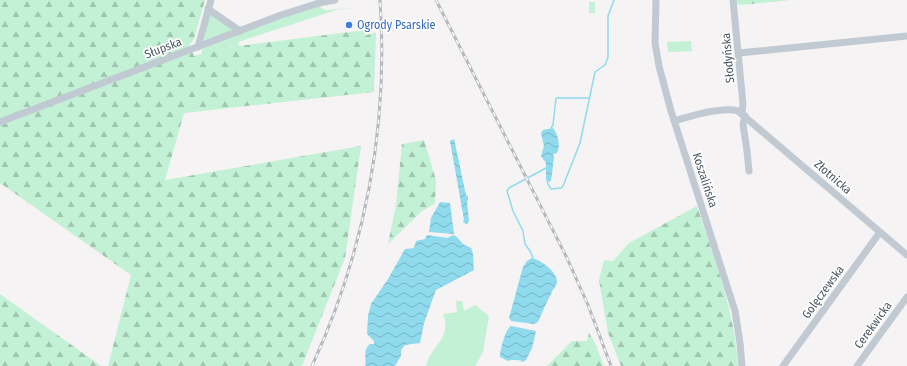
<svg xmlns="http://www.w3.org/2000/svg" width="907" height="366" viewBox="0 0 907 366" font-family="'Fira Sans Condensed',sans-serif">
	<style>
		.green { fill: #c3f1d5 }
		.forest { fill: url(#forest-firs) }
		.water { fill: url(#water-waves) }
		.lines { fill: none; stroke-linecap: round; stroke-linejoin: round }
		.stream { stroke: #90daee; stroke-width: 1.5 }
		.minor { stroke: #c1cad2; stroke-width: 7 }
		.rail-casing { stroke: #b5b8bd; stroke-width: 3 }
		.rail { stroke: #fff; stroke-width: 1.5; stroke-dasharray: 4.5; stroke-linecap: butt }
		.shop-dot { fill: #3f7fe0; stroke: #fff; stroke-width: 1.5 }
		.labels { text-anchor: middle; stroke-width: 3.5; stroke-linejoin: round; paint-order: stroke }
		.shop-label { font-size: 12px; fill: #366cbe; stroke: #fff; text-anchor: start }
		.street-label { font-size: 12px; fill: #4a5661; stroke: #fff }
	</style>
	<defs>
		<pattern id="forest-firs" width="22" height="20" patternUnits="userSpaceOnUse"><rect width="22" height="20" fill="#c3f1d5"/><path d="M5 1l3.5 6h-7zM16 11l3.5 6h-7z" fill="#a0c6b0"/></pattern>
		<pattern id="water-waves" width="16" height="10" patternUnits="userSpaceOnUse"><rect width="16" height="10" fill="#90daee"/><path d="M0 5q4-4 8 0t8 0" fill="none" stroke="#78b4c4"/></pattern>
	</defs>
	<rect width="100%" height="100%" fill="#f5f3f3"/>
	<g class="green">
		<rect x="589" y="2" width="6" height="11"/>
		<path d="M 319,6 L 325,10 L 352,8 L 336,10 L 238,42 L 239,46 L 218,47 L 214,44 L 282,17 Z"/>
		<path d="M 211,14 L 231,29 L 231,31 L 206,41 L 204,39 L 208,20 Z"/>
		<path d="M 691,41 L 692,51 L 668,52 L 667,42 Z"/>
		<path d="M 456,301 L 462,301 L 464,311 L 475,305 L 489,316 L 483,352 L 475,366 L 426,366 C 430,346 453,339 443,314 L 457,312 Z"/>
	</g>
	<g class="forest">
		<path d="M 0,0 L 205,0 L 194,39 L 189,45 L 194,56 L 201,54 L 203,47 L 214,44 L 218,47 L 239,46 L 365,30 L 367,28 L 370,27 L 364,36 L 376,32 L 374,92 L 184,113 L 165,180 L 361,146 L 345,258 L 302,366 L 108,366 L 131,275 L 0,183 Z"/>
		<path d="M 735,0 L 791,0 L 741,5 L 737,4 Z"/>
		<path d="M 424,140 L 436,180 L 435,203 L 421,212 L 388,244 L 396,205 L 402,144 Z"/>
		<path d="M 697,206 C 714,258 735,311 738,366 L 621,366 L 608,333 L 599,280 L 604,260 L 613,261 L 629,243 Z"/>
		<path d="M 0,294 L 101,366 L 0,366 Z"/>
		<path d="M 589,333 L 595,343 L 604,366 L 547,366 L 572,341 L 587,341 Z"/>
	</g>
	<g class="water">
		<path d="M 553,128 C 558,134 561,146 557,153 L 553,154 L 554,158 L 551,181 L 549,182 L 546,179 L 546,163 L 541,156 L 544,146 L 541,133 L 543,130 Z"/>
		<path d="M 454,139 L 466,195 L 468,196 L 468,200 L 467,201 L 469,221 L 467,224 L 464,223 L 463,221 L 464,220 L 450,141 Z"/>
		<path d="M 440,202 L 450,203 L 454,234 L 429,232 L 431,218 Z"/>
		<path d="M 427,235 L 448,238 L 453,235 L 457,237 L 463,244 L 471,248 C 474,252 473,263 474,270 L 436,290 L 424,323 L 420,343 L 405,345 L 401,350 L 401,356 L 395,366 L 365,366 C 367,358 362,351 370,344 L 374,344 L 374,341 L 367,334 L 368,316 L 371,304 L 388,279 L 405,249 L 414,248 L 416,241 L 425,239 Z"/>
		<path d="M 532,258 C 541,260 558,272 557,283 C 556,286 552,290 551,294 C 546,303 542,313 538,322 L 534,324 L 511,321 L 509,318 L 523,267 L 527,261 Z"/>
		<path d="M 511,326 L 536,331 L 532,348 L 526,360 L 522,362 L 520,360 C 516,361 513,359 508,361 L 500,357 C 500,350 505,330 511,326 Z"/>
	</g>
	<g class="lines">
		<g class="stream">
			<path d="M 551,128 L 553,125 L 556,98 L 589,98"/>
			<path d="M 547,180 L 548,184 L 551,189 L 561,188 L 563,186 L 580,143 L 595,72 L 605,65 L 608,57 L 608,16 L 614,0"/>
			<path d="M 533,258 L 530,251 L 525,244 L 523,231 L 513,211 L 507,191 L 509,188 L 546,168"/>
		</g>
		<g class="minor">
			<path d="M 656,0 L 655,43 L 659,66 L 671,111 L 735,311 L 740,343 L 742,366"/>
			<path d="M 733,0 L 743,104 L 742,113"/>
			<path d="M 208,9 L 240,31"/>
			<path d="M 198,47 L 211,0"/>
			<path d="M 739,53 L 907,36"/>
			<path d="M 745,116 L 743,124 L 747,151 L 749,171"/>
			<path d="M 674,121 C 690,116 723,106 738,111 L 907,255"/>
			<path d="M 0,122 L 281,15 L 319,3 L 335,0"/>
			<path d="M 783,366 L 880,232"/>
			<path d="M 857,366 L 907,297"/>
		</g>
		<g class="rail-casing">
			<g id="rail">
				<path d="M 436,0 L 567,258 L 588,305 L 611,366"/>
				<path d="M 312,366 C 365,251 389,126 380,0"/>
			</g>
		</g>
		<use href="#rail" class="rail"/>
	</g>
	<circle class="shop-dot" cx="349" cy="25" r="4"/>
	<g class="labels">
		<g class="shop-label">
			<text x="357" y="29">Ogrody Psarskie</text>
		</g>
		<g class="street-label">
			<text transform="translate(163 48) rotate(-21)" y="4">Słupska</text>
			<text transform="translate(728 58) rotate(-95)" y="4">Słodyńska</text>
			<text transform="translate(833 177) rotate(41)" y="4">Złotnicka</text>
			<text transform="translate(705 180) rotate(72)" y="4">Koszalińska</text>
			<text transform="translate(823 292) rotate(-54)" y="4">Golęczewska</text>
			<text transform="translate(873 325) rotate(-54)" y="4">Cerekwicka</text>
		</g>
	</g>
</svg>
